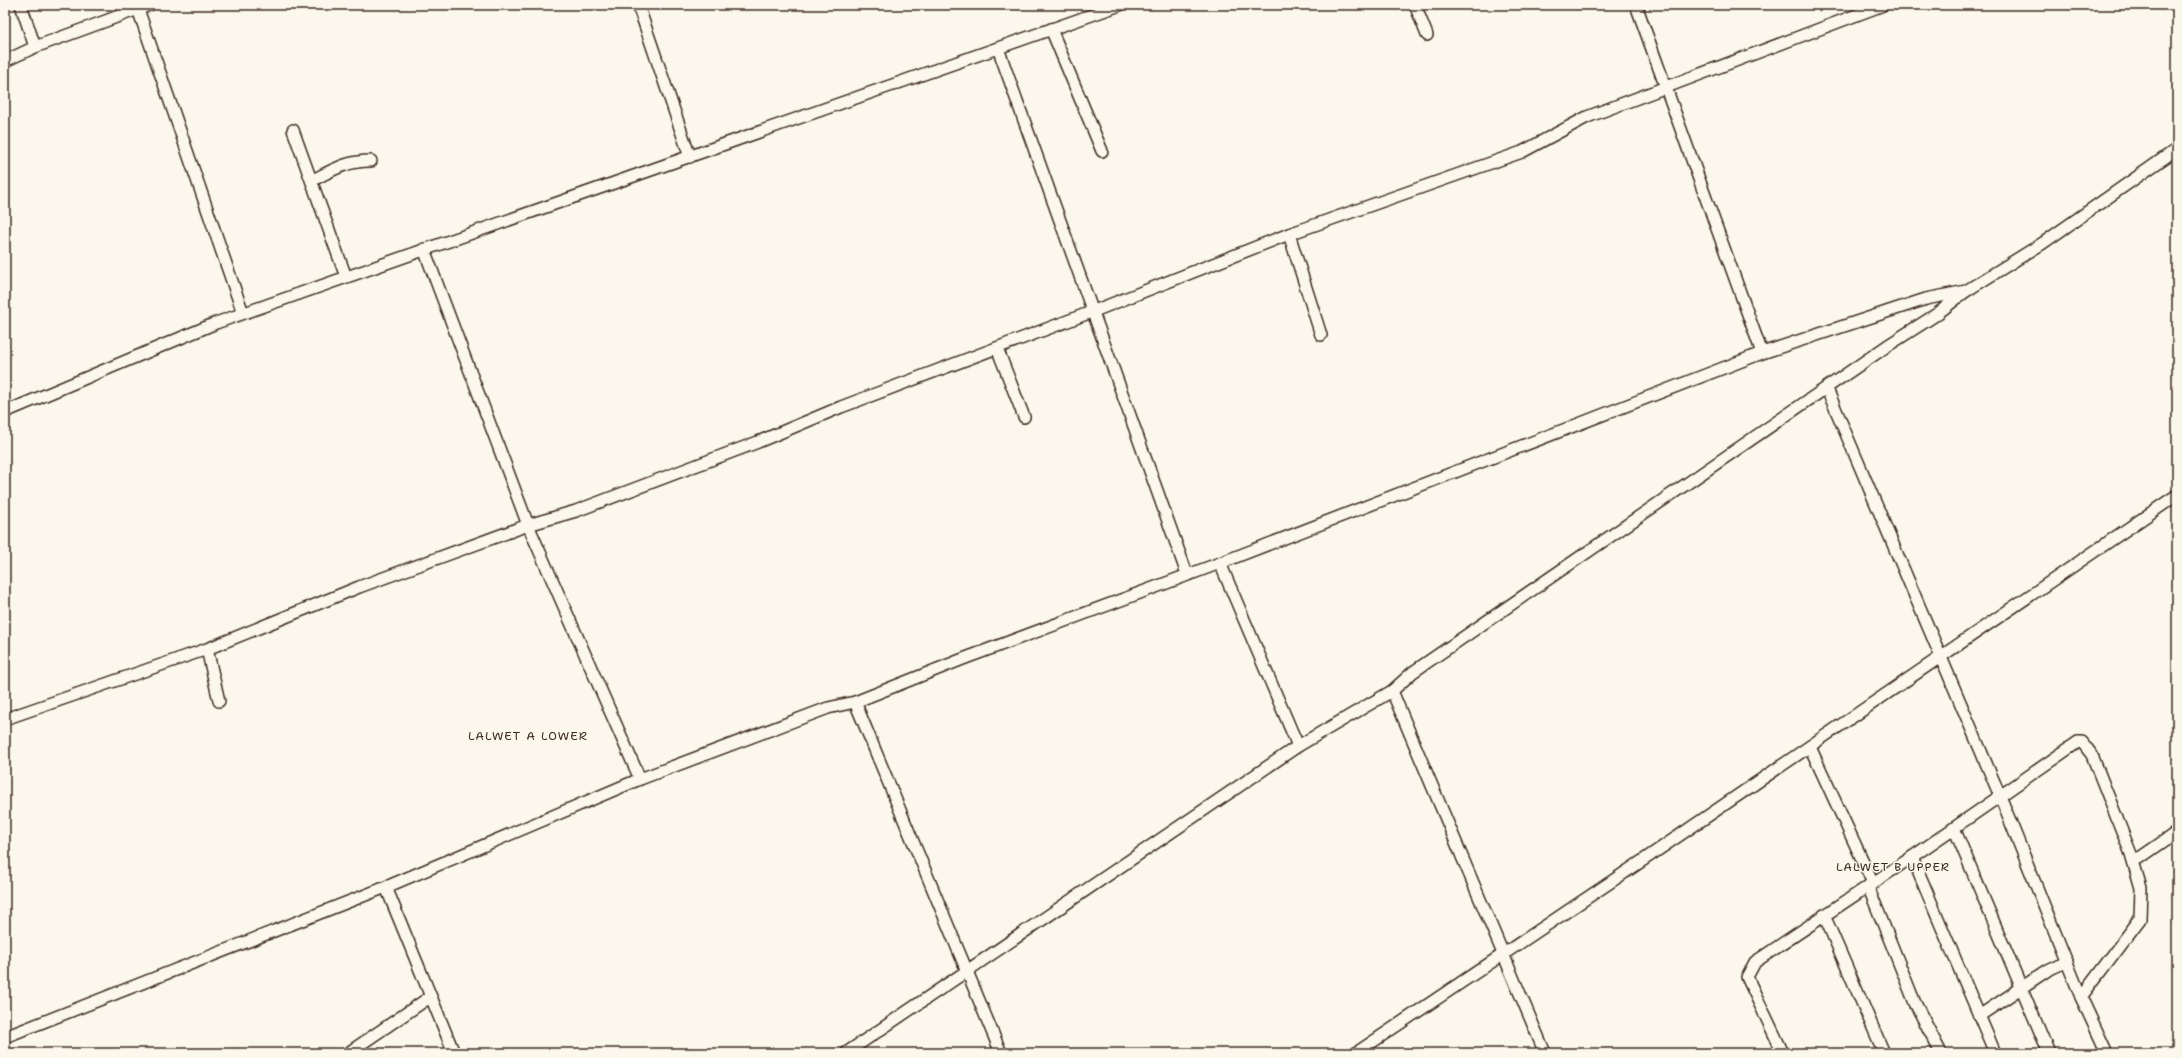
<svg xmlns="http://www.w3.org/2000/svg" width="2182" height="1058" viewBox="0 0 2182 1058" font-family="'Shantell Sans',sans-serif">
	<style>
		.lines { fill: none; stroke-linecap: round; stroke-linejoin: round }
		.minor-casing { stroke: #3b2a1e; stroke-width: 14 }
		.minor { stroke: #fbf7ec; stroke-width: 11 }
		.labels { text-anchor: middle; stroke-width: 3; stroke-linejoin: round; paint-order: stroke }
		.quarter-label { font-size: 12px; letter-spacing: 1px; fill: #3b2a1e; stroke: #fbf7ec }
	</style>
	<rect width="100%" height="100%" fill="#fbf7ec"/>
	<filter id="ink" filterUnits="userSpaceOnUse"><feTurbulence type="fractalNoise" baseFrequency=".025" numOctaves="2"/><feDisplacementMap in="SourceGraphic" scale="8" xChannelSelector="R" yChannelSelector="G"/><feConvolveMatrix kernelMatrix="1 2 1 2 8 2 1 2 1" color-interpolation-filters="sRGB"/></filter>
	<g filter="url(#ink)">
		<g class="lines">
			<g class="minor-casing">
				<g id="minor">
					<path d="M 21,5 L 35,47"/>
					<path d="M 638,5 L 690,157"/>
					<path d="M 1415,5 L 1427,35"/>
					<path d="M 1636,5 L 1762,353"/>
					<path d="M 138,9 L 243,313"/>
					<path d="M 1051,29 L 1102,151"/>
					<path d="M 998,48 L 1187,574"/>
					<path d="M 5,61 L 35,47 L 149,5"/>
					<path d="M 293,130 L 346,277"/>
					<path d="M 313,180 C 334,169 347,161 371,161"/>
					<path d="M 1289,234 L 1321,335"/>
					<path d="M 424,249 L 528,525 L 640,779"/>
					<path d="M 997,348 L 1024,417"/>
					<path d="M 1827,389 L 2000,796 L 2081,997 L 2107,1053"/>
					<path d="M 5,412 L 216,323 L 1120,5"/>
					<path d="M 1220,563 L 1298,746"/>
					<path d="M 207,649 L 219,701"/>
					<path d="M 1392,691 L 1545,1053"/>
					<path d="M 855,702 L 1001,1053"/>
					<path d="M 5,719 L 207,649 L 359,587 L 528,525 L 576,511 L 758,442 L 841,407 L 1094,311 L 1289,234 L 1522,152 L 1587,117 L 1883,5"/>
					<path d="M 1810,747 L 1873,883"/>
					<path d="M 1954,828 L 2049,1053"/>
					<path d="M 1912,857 L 1995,1053"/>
					<path d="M 2133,860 L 2141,857 L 2177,832"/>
					<path d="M 1868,886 L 1915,1003 L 1941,1053"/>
					<path d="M 386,887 L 454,1053"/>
					<path d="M 1824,915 L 1884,1053"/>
					<path d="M 1979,1016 L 2048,970 L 2067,961"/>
					<path d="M 5,1037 L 386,887 L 640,779 L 828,708 L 855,702 L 963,659 L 1220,563 L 1762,353 L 1926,299 L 1966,291"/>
					<path d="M 348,1053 L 430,997"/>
					<path d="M 846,1053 L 1298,746 L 1392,691 L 1413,672 L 1887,346 L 1937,314 L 1966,291 L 2043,243 L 2177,149"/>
					<path d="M 1356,1053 L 1642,861 L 2177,495"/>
					<path d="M 1783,1053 L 1747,977 L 1755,962 L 1912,857 L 2078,742 L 2082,742 L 2092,755 L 2131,854 L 2141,888 L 2140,919 L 2081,997"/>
				</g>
			</g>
			<use href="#minor" class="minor"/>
		</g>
	</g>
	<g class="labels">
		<g class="quarter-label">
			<text x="528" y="740">LALWET A LOWER</text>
			<text x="1893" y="871">LALWET B UPPER</text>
		</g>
	</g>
	<rect width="2182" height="1058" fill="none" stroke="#fbf7ec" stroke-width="20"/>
	<rect x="10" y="10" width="2162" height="1038" fill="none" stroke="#3b2a1e" stroke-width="1.5" filter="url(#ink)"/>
</svg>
